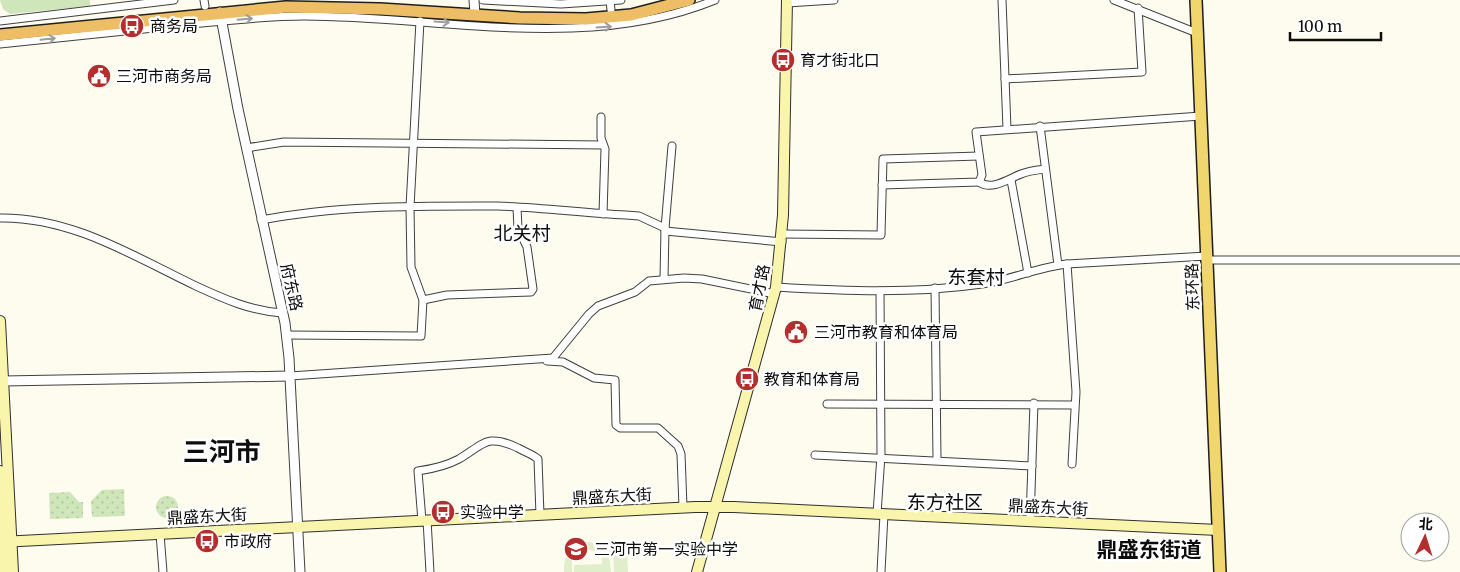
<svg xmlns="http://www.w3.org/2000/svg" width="1460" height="572" viewBox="0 0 1460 572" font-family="Merriweather,'Noto Sans SC',serif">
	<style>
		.grass { fill: url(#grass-dots) }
		.park { fill: #cfe6ba }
		.pitch { fill: #e0eecb }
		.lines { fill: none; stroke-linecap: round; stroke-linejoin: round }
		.minor-casing { stroke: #404040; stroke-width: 9 }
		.tertiary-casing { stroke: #404040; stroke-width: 11 }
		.secondary-casing { stroke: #2f2f2f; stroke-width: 12 }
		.primary-casing { stroke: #1e1e1e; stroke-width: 14 }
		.trunk-casing { stroke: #1e1e1e; stroke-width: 14 }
		.minor { stroke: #fff; stroke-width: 7 }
		.tertiary { stroke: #fff; stroke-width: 9 }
		.secondary { stroke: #faf5ad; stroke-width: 10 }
		.primary { stroke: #f0d66c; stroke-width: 11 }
		.trunk { stroke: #eebe66; stroke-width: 11 }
		.oneway { stroke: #9e9e9e }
		.labels { text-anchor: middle; stroke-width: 5; stroke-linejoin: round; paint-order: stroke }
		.poi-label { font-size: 16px; fill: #0d0d0d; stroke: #fff; text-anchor: start }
		.street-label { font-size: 16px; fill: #0d0d0d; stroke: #fff }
		.quarter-label { font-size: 19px; fill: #0d0d0d; stroke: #fff }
		.district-label { font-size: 21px; font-weight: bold; fill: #0d0d0d; stroke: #fff }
		.town-label { font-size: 26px; font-weight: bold; fill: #0d0d0d; stroke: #fff }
	</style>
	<defs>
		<pattern id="grass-dots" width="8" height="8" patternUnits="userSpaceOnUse" patternTransform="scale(1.25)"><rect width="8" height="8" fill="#cfe6ba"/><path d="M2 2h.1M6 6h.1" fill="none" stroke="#b1c49f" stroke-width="1.8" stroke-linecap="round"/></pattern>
	</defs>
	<rect width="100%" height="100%" fill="#fefcee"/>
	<g class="grass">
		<path d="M 124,489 L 125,516 L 92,517 L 91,501 L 102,490 Z"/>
		<path d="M 70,492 L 79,502 L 83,502 L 83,518 L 50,519 L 49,493 Z"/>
		<circle cx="167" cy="507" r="11"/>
	</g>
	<path class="park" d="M 0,0 L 90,0 L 90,6 L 10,14 L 3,9 Z"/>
	<g class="pitch">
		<path d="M 587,542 C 606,543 610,555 611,572 L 574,572 L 574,565 L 602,564 L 603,568 L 601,556 C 592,547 580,548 572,558 L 572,572 L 564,572 C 564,555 568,544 587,542 Z"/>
		<path d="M 613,552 L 627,552 L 628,572 L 614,572 Z"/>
	</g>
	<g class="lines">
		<g class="minor-casing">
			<g id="minor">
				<path d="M 204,0 L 205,6"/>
				<path d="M 483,0 L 561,4 L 621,0"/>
				<path d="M 610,0 L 611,10"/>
				<path d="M 1002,0 L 1007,129"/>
				<path d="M 1114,0 L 1197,33"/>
				<path d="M 787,3 L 834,0"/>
				<path d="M 0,21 L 174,0"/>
				<path d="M 0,44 C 58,38 115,32 173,26 C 216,22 260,16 304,16 C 440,16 585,53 715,0"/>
				<path d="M 1005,79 L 1142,72 L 1138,8"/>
				<path d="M 601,117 L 601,138 L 605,149 L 603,214"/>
				<path d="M 1040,126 L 1058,265"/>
				<path d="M 246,148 L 284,142 L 603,145"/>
				<path d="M 1011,180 L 1028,273"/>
				<path d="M 979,182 C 992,191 1008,179 1021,174 C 1028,171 1037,170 1045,169"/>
				<path d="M 882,185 L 979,182 L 982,175 L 976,132 L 1201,116"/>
				<path d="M 0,218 C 72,217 133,256 196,286 C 224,299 251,311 282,313"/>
				<path d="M 261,220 C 339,205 418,206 497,206 C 539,207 583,213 626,215 L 639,216 L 665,228"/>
				<path d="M 665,231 L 782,242"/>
				<path d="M 782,234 L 881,235 L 883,159 L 979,156"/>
				<path d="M 1207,260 L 1460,260"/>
				<path d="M 1067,264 L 1076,392 L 1072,464"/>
				<path d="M 664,279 L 665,228 L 672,146"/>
				<path d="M 776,287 C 844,291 913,294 982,284 C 1011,280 1038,267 1067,264 L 1207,256"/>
				<path d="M 935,288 L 937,460"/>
				<path d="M 423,300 L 447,295 L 531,292 L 533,289 L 527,247 L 518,228 L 517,208"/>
				<path d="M 286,335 L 421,336 L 423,300 L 411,267 L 410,207 L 420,21"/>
				<path d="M 547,361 L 563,362 L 594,378 L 615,380 L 616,425 L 620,428 L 658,428 L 678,446 L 681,454 L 683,507"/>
				<path d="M 290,376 L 553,358 L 589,314 L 598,306 L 635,292 L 649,281 L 684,278 L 702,279 L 775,294"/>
				<path d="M 827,404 L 1074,405"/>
				<path d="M 815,455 L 1032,466"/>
				<path d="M 877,514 L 881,455 L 880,291"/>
				<path d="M 427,520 L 430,572"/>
				<path d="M 422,521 L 418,471 C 432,469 446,466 459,459 C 484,444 487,433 518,448 C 525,452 532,454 538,459 L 540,515"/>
				<path d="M 1030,521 L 1034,403"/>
				<path d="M 160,534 L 163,572"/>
				<path d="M 881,572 L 884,514"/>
			</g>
		</g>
		<g class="tertiary-casing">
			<g id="tertiary">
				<path d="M 474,0 L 475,15"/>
				<path d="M 220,12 L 238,109 L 285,323 L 289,358 L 300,572"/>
				<path d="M 3,381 L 290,376"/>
			</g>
		</g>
		<g class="secondary-casing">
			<g id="secondary">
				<path d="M 0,321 L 13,572"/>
				<path d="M 0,471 L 5,572"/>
				<path d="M 0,542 L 695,507 L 734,507 L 1218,530"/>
				<path d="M 697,572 L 776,287 L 783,215 L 787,0"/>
			</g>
		</g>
		<g class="primary-casing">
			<path id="primary" d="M 1196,0 L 1220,572"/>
		</g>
		<g class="trunk-casing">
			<path id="trunk" d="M 0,35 L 286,7 L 380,9 L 520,18 L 586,19 L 631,15 L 689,0"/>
		</g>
		<use href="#minor" class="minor"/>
		<use href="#tertiary" class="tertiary"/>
		<use href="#secondary" class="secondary"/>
		<use href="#primary" class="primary"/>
		<use href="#trunk" class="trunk"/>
	</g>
	<defs><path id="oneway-shaft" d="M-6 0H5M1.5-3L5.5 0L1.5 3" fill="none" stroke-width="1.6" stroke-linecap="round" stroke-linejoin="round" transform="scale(1.25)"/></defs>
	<g class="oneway">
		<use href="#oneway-shaft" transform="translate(245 19) rotate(-5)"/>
		<use href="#oneway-shaft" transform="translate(442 22) rotate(4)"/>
		<use href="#oneway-shaft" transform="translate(604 27) rotate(-4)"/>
		<use href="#oneway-shaft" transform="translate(48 39) rotate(-6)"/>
	</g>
	<defs>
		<g id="bus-disc" transform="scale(1.25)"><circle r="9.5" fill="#b52e2e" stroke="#fff"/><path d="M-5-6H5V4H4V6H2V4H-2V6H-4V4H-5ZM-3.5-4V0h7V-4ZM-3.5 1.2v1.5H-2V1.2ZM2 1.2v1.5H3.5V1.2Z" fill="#fff"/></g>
		<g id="civic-disc" transform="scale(1.25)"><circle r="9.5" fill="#b52e2e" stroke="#fff"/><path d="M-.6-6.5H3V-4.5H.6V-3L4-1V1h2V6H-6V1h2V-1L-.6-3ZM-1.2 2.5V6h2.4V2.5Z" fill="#fff"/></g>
		<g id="school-disc" transform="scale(1.25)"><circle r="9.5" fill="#b52e2e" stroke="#fff"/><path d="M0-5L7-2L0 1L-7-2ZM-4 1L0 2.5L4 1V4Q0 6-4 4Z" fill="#fff"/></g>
	</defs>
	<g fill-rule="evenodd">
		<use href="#bus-disc" x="132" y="26"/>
		<use href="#bus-disc" x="783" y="60"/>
		<use href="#civic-disc" x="99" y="76"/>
		<use href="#civic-disc" x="796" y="332"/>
		<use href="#bus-disc" x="747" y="379"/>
		<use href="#bus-disc" x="443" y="512"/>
		<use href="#bus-disc" x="207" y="541"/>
		<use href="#school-disc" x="576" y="549"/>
	</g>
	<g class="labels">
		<g class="poi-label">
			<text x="150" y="32">商务局</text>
			<text x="800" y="66">育才街北口</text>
			<text x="116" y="82">三河市商务局</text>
			<text x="814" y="338">三河市教育和体育局</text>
			<text x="764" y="385">教育和体育局</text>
			<text x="460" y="518">实验中学</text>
			<text x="224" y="547">市政府</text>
			<text x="594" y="555">三河市第一实验中学</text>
		</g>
		<g class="street-label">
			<text transform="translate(292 287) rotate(77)" y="6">府东路</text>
			<text transform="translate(1192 287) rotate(-92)" y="6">东环路</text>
			<text transform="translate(759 288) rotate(-79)" y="6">育才路</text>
			<text transform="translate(612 496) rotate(-3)" y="6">鼎盛东大街</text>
			<text transform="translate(1048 507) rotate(3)" y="6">鼎盛东大街</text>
			<text transform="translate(207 516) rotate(-3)" y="6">鼎盛东大街</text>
		</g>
		<g class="quarter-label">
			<text x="522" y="240">北关村</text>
			<text x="976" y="284">东套村</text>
			<text x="945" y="509">东方社区</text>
		</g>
		<g class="district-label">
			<text x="1149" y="557">鼎盛东街道</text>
		</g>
		<g class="town-label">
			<text x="222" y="461">三河市</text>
		</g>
	</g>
	<g transform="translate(1425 537) rotate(4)"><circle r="24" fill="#ffffff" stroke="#9e9e9e"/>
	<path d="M0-4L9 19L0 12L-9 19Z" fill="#b52e2e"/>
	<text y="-8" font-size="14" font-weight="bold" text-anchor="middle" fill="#0d0d0d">北</text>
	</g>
	<path d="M1290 32v8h91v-8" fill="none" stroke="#0d0d0d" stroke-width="2.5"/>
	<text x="1298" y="32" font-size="15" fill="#0d0d0d" stroke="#ffffff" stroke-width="4" paint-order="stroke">100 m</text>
</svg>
